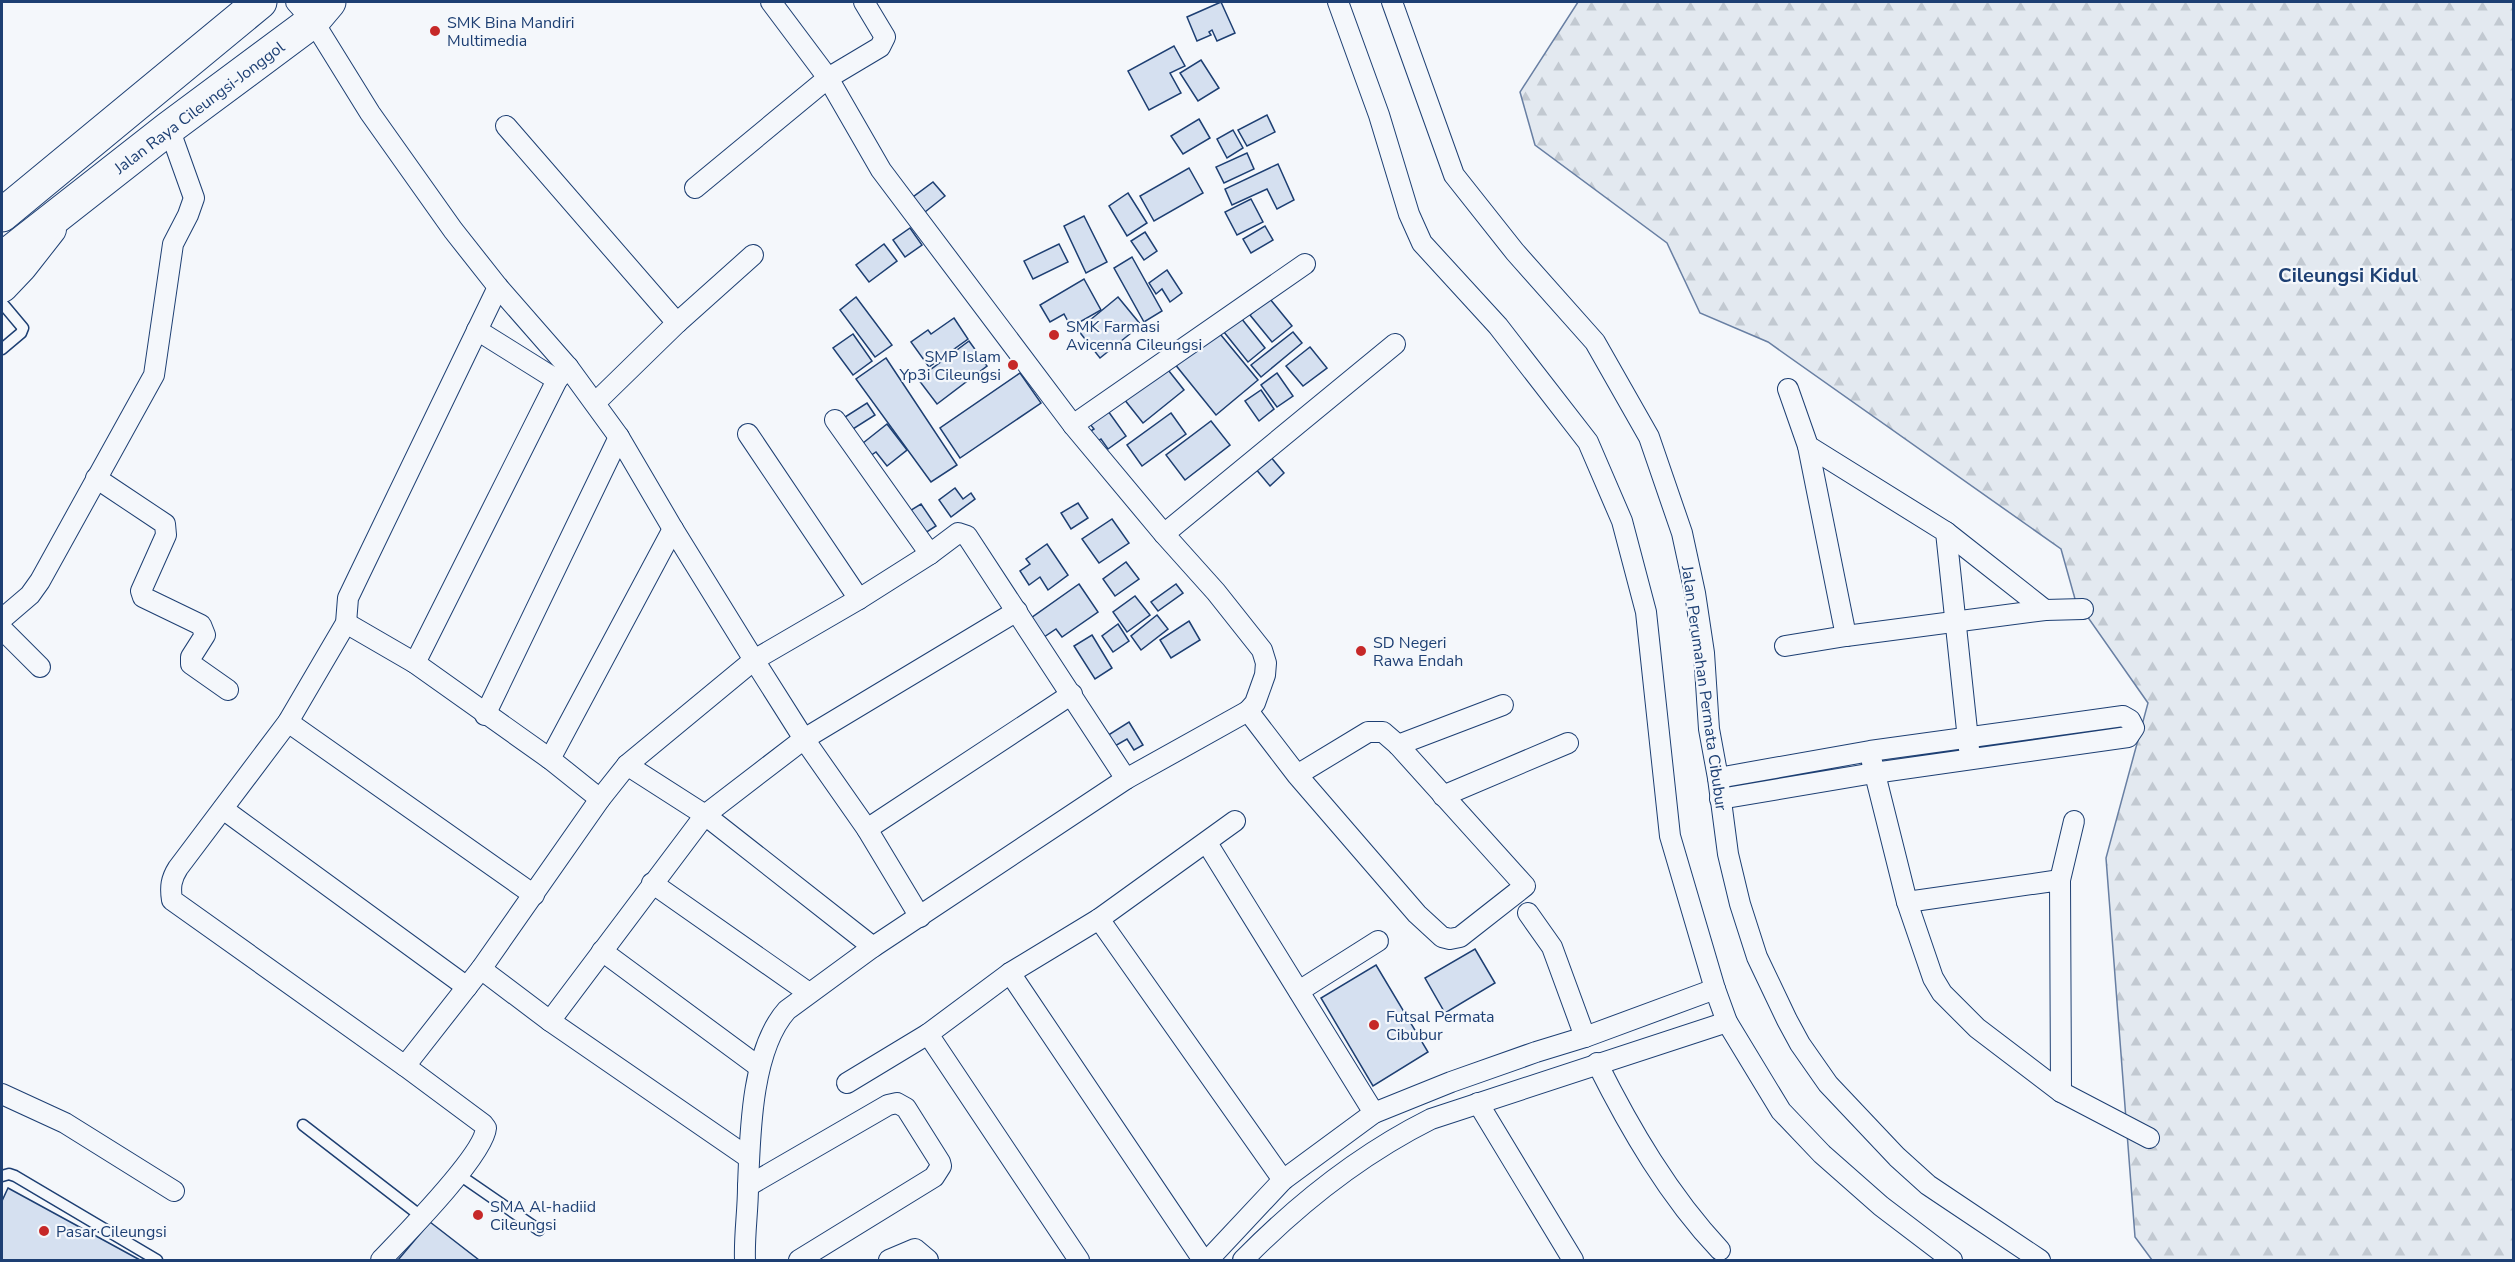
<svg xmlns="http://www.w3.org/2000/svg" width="2515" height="1262" viewBox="0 0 2515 1262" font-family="'Nunito Sans',sans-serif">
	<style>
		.forest { fill: url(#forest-firs); stroke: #687fa3; stroke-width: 1.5 }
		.building { fill: #d5e0f0; stroke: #1d3f73; stroke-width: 1.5 }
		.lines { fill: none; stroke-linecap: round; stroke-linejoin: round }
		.lane-casing { stroke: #1d3f73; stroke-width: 13 }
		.street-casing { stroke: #1d3f73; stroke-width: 22 }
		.primary-casing { stroke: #1d3f73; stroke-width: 34 }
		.highway-casing { stroke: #1d3f73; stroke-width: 35 }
		.lane { stroke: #f4f7fb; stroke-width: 10 }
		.street { stroke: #f4f7fb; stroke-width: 20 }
		.primary { stroke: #f4f7fb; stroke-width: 32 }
		.highway { stroke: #f4f7fb; stroke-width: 33 }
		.poi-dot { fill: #c62828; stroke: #f4f7fb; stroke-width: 2 }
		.labels { text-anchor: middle; stroke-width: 4.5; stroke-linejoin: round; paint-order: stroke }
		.poi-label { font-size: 16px; fill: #1d3f73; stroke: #f4f7fb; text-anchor: start }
		.street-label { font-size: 16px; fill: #1d3f73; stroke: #f4f7fb }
		.quarter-label { font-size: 20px; font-weight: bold; fill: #1d3f73; stroke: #f4f7fb }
	</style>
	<defs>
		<pattern id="forest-firs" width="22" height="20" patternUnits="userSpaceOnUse" patternTransform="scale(1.5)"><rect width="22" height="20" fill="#e3e9f0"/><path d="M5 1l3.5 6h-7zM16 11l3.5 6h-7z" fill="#c2c9d1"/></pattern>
	</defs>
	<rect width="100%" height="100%" fill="#f4f7fb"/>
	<path class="forest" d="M 1578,2 L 2513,2 L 2513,1260 L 2152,1260 L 2135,1237 L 2106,858 L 2148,703 L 2075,599 L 2061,549 L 1768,342 L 1700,313 L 1667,243 L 1535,145 L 1520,92 Z"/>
	<g class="building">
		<path d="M 1221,2 L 1235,33 L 1217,41 L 1212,30 L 1209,32 L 1211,35 L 1197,41 L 1187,17 Z"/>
		<path d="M 1174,46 L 1185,66 L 1170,73 L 1181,93 L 1149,110 L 1128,71 Z"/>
		<path d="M 1201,60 L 1219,88 L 1198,101 L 1180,73 Z"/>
		<path d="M 1267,115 L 1275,132 L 1247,146 L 1238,130 Z"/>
		<path d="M 1199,119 L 1210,138 L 1183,154 L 1171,136 Z"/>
		<path d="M 1233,130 L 1243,148 L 1227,158 L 1217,139 Z"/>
		<path d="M 1247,153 L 1254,169 L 1224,183 L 1216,167 Z"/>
		<path d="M 1278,164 L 1294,200 L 1277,209 L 1267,189 L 1232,205 L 1225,189 Z"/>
		<path d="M 1189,168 L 1203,193 L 1154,221 L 1140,196 Z"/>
		<path d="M 933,182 L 945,196 L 925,212 L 913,197 Z"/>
		<path d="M 1128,193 L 1147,223 L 1127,236 L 1109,206 Z"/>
		<path d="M 1251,199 L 1263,222 L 1237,235 L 1225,212 Z"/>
		<path d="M 1084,216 L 1107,262 L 1086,273 L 1064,226 Z"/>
		<path d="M 1265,226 L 1273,240 L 1251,253 L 1243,239 Z"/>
		<path d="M 910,228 L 922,245 L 905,257 L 893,240 Z"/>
		<path d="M 1145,232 L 1157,251 L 1144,260 L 1131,241 Z"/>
		<path d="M 884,244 L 897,261 L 869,282 L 856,265 Z"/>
		<path d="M 1059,244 L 1068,262 L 1033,279 L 1024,261 Z"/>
		<path d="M 1132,257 L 1162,311 L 1144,322 L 1114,268 Z"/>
		<path d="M 1167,270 L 1182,293 L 1170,302 L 1162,289 L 1156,294 L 1149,283 Z"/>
		<path d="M 1084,279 L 1101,310 L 1071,327 L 1064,314 L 1050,322 L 1040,305 Z"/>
		<path d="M 856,297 L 892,345 L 875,357 L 840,310 Z"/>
		<path d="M 1118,297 L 1141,325 L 1100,358 L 1078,330 Z"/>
		<path d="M 1270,299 L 1292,326 L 1272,342 L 1250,315 Z"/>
		<path d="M 954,318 L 968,339 L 929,367 L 911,342 L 928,330 L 931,334 Z"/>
		<path d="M 1241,318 L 1265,348 L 1248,362 L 1224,332 Z"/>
		<path d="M 1216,329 L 1258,380 L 1216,415 L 1174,363 Z"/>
		<path d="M 1293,332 L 1302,343 L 1261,377 L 1251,365 Z"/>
		<path d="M 853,334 L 872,361 L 853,375 L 833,348 Z"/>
		<path d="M 969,341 L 987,366 L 937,404 L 918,379 Z"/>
		<path d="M 1310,347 L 1327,368 L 1303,386 L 1286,366 Z"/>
		<path d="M 886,358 L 957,465 L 931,482 L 856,379 Z"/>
		<path d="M 1165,366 L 1184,390 L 1143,423 L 1124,399 Z"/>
		<path d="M 1020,373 L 1041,403 L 960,458 L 940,428 Z"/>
		<path d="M 1277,373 L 1293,396 L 1277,407 L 1261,385 Z"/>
		<path d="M 1261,390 L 1274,409 L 1259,421 L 1245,401 Z"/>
		<path d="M 867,403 L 875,415 L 853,429 L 845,417 Z"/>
		<path d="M 1108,411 L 1126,436 L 1108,449 L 1101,439 L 1093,444 L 1086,434 L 1094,429 L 1090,424 Z"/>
		<path d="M 1171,413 L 1186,434 L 1142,466 L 1127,445 Z"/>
		<path d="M 1211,421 L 1230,445 L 1185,480 L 1166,455 Z"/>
		<path d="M 887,424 L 907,450 L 887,466 L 876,452 L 867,458 L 858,447 Z"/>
		<path d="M 1270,456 L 1284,473 L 1270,486 L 1255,468 Z"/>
		<path d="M 955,488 L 963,499 L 971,493 L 975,499 L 951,517 L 939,500 Z"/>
		<path d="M 1078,503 L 1088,518 L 1071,529 L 1061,513 Z"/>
		<path d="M 921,504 L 936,526 L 922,535 L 908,512 Z"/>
		<path d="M 1112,519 L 1129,543 L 1099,563 L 1082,539 Z"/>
		<path d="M 1047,544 L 1068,575 L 1048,590 L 1040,577 L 1029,585 L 1020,571 L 1030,564 L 1026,559 Z"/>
		<path d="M 1126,562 L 1139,579 L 1115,596 L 1103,579 Z"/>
		<path d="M 1079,584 L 1098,612 L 1062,637 L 1056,629 L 1044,637 L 1031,618 Z"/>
		<path d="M 1176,584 L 1183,593 L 1158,611 L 1151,602 Z"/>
		<path d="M 1135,596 L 1150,615 L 1127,632 L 1113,612 Z"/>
		<path d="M 1157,615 L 1168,629 L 1141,650 L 1131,636 Z"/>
		<path d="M 1189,621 L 1200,640 L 1171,658 L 1160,640 Z"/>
		<path d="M 1118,624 L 1129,641 L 1113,652 L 1102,636 Z"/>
		<path d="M 1092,635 L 1112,668 L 1095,679 L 1074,646 Z"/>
		<path d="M 1129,722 L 1143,745 L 1134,750 L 1127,739 L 1108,750 L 1102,739 Z"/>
		<path d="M 1475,949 L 1495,983 L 1445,1013 L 1425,978 Z"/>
		<path d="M 1376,965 L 1428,1052 L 1373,1086 L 1321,998 Z"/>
		<path d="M 8,1188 L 140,1260 L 2,1260 L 2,1201 Z"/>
		<path d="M 430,1222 L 479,1260 L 398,1260 Z"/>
	</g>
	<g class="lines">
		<g class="lane-casing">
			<g id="lane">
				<path d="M 2,303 L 23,328 L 21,333 L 2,349"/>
				<path d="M 303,1125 L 422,1217"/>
				<path d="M 458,1174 L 539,1230"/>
				<path d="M 2,1176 L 9,1174 L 15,1176 L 157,1260"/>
			</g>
		</g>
		<g class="street-casing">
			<g id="street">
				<path d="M 296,2 L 313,21 L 370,113 L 453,230 L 498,287 L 568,367 L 619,437 L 673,529 L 754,660 L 804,739 L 867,829 L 920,917"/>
				<path d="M 771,2 L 828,78 L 881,170 L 1073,425 L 1164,534 L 1216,592 L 1262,650 L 1266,663 L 1265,675 L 1255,703 L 1248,711 L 1297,775 L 1417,914 L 1442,937 L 1450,939 L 1460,937 L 1525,886 L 1398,745 L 1383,732 L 1368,732 L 1297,775"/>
				<path d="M 1338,2 L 1379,115 L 1409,214 L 1422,243 L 1498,326 L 1588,442 L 1622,521 L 1646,612 L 1670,836 L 1715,989 L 1727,1022 L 1781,1111 L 1822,1154 L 1881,1206 L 1952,1260"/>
				<path d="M 1392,2 L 1454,175 L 1515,252 L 1595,342 L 1649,437 L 1682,533 L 1695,593 L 1704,653 L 1709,729 L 1718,778 L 1728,854 L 1740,904 L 1757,957 L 1787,1020 L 1800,1044 L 1828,1084 L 1897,1157 L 1928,1185 L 2040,1260"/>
				<path d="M 506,126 L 677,323"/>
				<path d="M 695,188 L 828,78 L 880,47 L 885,37 L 864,2"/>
				<path d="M 498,287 L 360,573 L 348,598 L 346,623 L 288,722 L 178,868 C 171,879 170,887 172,900 L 405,1066 L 481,969 L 600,799 L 627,765 L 754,660 L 859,599 L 930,554 L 958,533 L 967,536 L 1126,779"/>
				<path d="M 477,330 L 557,380"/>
				<path d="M 1788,389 L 1808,446 L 1946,532 L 1969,749"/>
				<path d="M 596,402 L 677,323 L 753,255"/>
				<path d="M 835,420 L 930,554"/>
				<path d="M 1073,425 L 1305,264"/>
				<path d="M 748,434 L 859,599"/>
				<path d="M 96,478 L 165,524 L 166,535 L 141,591 L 143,597 L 201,625 L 205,635 L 191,657 L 191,664 L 228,690"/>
				<path d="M 1164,534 L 1395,344"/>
				<path d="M 2045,610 L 2083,609"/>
				<path d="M 2,619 L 30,595 L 40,581 L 154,375 L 173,244 L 188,215 L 194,198 L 169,128"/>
				<path d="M 346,623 L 415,663 L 550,759 L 600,799"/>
				<path d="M 2,629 L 40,667"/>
				<path d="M 1846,636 L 2045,610 L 1946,532"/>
				<path d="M 1785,646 L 1846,636 L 1808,446"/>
				<path d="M 415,663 L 557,380 L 568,367"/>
				<path d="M 485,715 L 619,437"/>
				<path d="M 288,722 L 534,895"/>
				<path d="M 1398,745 L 1503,705"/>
				<path d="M 550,759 L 673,529"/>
				<path d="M 1872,762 L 1907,902 L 1933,978 L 1942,993 L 1977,1028 L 2061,1092 L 2149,1138"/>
				<path d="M 1718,778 L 1870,751 L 2123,716 L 2130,720 L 2134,728 L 2128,737 L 1874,773 L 1720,799"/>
				<path d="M 1443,796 L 1568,743"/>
				<path d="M 223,809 L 467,987"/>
				<path d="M 867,829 L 1072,694"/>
				<path d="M 1207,843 L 1374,1113"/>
				<path d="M 2060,880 L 2074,821"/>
				<path d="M 652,883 L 809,993"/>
				<path d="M 1907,902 L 2060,880 L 2061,1092"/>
				<path d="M 1528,913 L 1552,947 L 1585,1037"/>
				<path d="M 1099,919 L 1283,1180"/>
				<path d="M 873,947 L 705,815 L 804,739 L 1017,611"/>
				<path d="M 602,951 L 759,1067"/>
				<path d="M 481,969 L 550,1021 L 749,1158"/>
				<path d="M 1010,973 L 1203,1260"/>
				<path d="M 1299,991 L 1378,941"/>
				<path d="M 550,1021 L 705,815 L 627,765"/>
				<path d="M 1597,1063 C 1630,1129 1669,1196 1720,1250"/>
				<path d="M 847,1083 L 928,1034"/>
				<path d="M 2,1094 L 65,1123 L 174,1191"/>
				<path d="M 1478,1103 L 1573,1260"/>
				<path d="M 748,1186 L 888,1105 L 897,1103 L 906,1108 L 940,1162 L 941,1166 L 934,1177 L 799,1260"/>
				<path d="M 381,1260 C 402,1238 484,1155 486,1128 L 483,1124 L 405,1066"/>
				<path d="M 745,1260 C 744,1236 748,1211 748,1187 C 750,1135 751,1050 787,1010 L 873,947 L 1126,779 L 1248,711"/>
				<path d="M 889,1260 L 915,1249 L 928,1260"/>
				<path d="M 1079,1260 L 928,1034 L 1010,973 L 1099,919 L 1235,821"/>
				<path d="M 1208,1260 L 1283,1180 L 1374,1113 L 1451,1082 L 1536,1052 L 1585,1037 L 1715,989"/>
				<path d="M 1243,1260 C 1299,1203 1359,1155 1431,1119 L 1727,1022"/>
			</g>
		</g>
		<g class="primary-casing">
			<path id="primary" d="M 2,286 L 21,266 L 50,229"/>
		</g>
		<g class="highway-casing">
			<g id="highway">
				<path d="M 2,215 L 260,2"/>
				<path d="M 2,259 L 169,128 L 313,21 L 329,2"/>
			</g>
		</g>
		<use href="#lane" class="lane"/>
		<use href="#street" class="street"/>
		<use href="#primary" class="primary"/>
		<use href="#highway" class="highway"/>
	</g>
	<g class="poi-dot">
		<circle cx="435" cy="31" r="6"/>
		<circle cx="1054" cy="335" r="6"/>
		<circle cx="1013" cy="365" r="6"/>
		<circle cx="1361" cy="651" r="6"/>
		<circle cx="1374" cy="1025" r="6"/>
		<circle cx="478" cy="1215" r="6"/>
		<circle cx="44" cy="1231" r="6"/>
	</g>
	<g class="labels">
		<g class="poi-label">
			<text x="447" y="28">SMK Bina Mandiri<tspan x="447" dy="18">Multimedia</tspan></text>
			<text x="1066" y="332">SMK Farmasi<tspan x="1066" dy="18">Avicenna Cileungsi</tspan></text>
			<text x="1001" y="362" text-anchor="end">SMP Islam<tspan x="1001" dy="18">Yp3i Cileungsi</tspan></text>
			<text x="1373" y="648">SD Negeri<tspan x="1373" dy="18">Rawa Endah</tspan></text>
			<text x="1386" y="1022">Futsal Permata<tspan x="1386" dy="18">Cibubur</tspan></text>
			<text x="490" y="1212">SMA Al-hadiid<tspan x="490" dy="18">Cileungsi</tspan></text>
			<text x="56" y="1237">Pasar Cileungsi</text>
		</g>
		<g class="street-label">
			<text transform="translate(199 107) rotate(-37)" y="6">Jalan Raya Cileungsi-Jonggol</text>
			<text transform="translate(1705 688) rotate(82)" y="6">Jalan Perumahan Permata Cibubur</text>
		</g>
		<g class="quarter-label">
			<text x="2348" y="282">Cileungsi Kidul</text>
		</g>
	</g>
	<rect width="2515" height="1262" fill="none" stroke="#1d3f73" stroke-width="6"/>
</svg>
